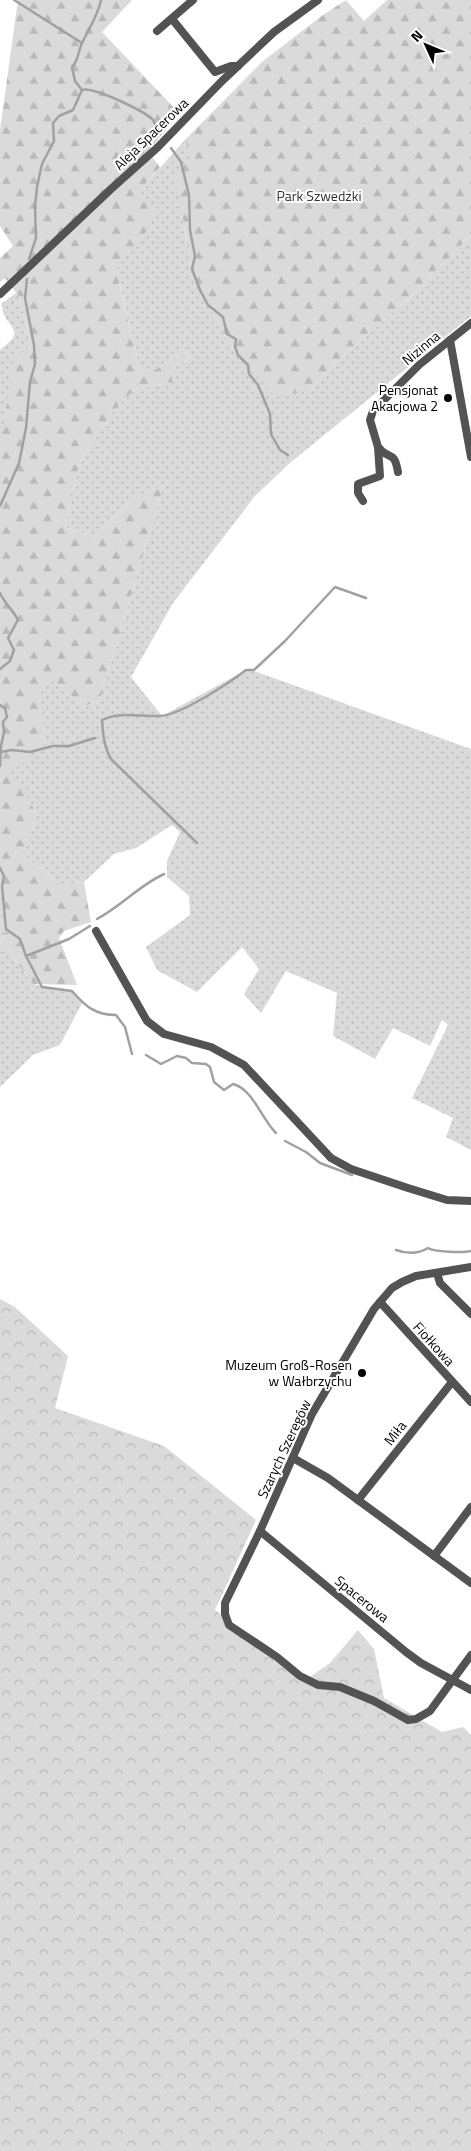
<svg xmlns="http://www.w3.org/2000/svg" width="471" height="2151" viewBox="0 0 471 2151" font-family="'Titillium Web',sans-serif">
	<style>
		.grass { fill: url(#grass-dots) }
		.forest { fill: url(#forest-firs) }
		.wetland { fill: url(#wetland-marsh) }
		.park { fill: url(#park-crowns) }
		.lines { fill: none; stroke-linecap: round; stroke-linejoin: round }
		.stream { stroke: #a1a1a1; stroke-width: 2.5 }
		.minor { stroke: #535353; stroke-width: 8 }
		.poi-dot { fill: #000; stroke: #fff; stroke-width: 2 }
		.labels { text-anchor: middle; stroke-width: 4; stroke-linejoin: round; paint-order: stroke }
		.street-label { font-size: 14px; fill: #000; stroke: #fff }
		.park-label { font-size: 14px; fill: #313131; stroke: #fff }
		.poi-label { font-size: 14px; fill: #000; stroke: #fff; text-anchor: end }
	</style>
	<defs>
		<pattern id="grass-dots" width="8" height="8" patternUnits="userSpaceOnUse" patternTransform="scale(1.25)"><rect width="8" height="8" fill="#dadada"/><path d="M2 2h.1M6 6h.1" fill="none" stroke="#b9b9b9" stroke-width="1.8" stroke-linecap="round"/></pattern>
		<pattern id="forest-firs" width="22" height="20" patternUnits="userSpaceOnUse" patternTransform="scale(1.25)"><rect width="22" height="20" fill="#dadada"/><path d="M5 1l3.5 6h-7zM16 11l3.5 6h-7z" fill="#b9b9b9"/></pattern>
		<pattern id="wetland-marsh" width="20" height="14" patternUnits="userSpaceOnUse" patternTransform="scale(1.25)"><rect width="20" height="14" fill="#dadada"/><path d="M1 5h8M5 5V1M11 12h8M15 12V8" fill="none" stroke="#b9b9b9"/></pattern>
		<pattern id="park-crowns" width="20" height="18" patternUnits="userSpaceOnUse" patternTransform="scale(1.25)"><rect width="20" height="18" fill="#dadada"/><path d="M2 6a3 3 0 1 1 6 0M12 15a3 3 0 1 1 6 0" fill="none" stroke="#b9b9b9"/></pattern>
	</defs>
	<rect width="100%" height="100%" fill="#fff"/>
	<g class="grass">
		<path d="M 185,140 L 191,155 L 182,216 L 192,269 L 200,290 L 236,354 L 308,391 L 342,357 L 406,301 L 471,235 L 471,316 L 291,462 L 255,496 L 173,603 L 131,677 L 162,716 L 246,670 L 257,672 L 471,749 L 471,1150 L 446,1137 L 453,1118 L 412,1098 L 448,1025 L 442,1020 L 430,1046 L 393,1028 L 375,1059 L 333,1036 L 337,993 L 286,971 L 261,1013 L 244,994 L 259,969 L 242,947 L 197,992 L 157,970 L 146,947 L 190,915 L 189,896 L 167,877 L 167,861 L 180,832 L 172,825 L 136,848 L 114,854 L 84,882 L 60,884 L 22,855 L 37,814 L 10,772 L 45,745 L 39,690 L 52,681 L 83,706 L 99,702 L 164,485 L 129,501 L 95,537 L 65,527 L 79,464 L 112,412 L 135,389 L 172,382 L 173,368 L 191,358 L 186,350 L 157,369 L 140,372 L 116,268 L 145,233 L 140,190 Z"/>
		<path d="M 16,293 L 20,298 L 30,345 L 0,451 L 0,350 C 15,337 20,335 6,319 C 3,315 3,308 1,304 Z"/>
		<path d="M 0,940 L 33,984 L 72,991 L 82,1003 L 60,1045 L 33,1055 L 0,1087 Z"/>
	</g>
	<g class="forest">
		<path d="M 18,0 L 132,0 L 102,32 L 179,113 L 148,152 L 160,167 L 140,190 L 155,214 L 145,233 L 116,269 L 140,372 L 157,369 L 186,350 L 191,358 L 173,368 L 172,382 L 135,389 L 112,412 L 79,464 L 65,527 L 95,537 L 129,501 L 164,485 L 99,702 L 83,706 L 52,681 L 40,690 L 45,745 L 11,772 L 37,814 L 22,855 L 60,884 L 84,882 L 91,922 L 64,931 L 59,938 L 77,985 L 33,984 L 0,940 L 10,933 L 5,924 L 5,906 L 0,884 L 0,451 L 13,361 L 30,345 L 20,298 L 5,278 L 0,282 L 0,258 L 13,246 L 0,226 L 0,130 Z"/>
		<path d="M 346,0 L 364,21 L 387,0 L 471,0 L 471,235 L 406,301 L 342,357 L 308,391 L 276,397 L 236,354 L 200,290 L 192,269 L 175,177 L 191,155 L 185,140 L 263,61 L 323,15 Z"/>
	</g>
	<path class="wetland" d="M 0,884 L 5,906 L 5,924 L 10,933 L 0,940 Z"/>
	<path class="park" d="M 0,1299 L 15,1307 L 68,1356 L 55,1408 L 164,1446 L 256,1520 L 215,1610 L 307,1679 L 330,1663 L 358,1630 L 374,1649 L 384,1698 L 442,1732 L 463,1727 L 471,1735 L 471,2151 L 0,2151 Z"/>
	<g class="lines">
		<g class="stream">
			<path d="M 14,0 L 82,43"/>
			<path d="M 82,90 C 93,86 141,110 151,118 C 156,122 156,129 160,134"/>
			<path d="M 171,148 L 181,162 L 189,195 L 190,230 L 195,256 L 192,269 L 200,290 L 208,305 L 223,317 L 227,334 L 236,339 L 235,347 L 238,355 L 248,365 L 249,374 L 258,385 L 270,414 L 271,434 L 280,450 L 288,455"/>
			<path d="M 29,259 L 36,238 L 35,207 L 37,187 L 42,164 L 54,141 L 53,123 L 59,116 L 73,110 L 82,90 L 75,81 L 72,67 C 79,60 78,50 83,41 C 90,27 98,15 101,0"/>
			<path d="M 0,506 L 19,463 L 26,428 L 30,382 L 35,364 L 34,345 L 25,298 L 27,279"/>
			<path d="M 0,593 C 5,604 13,610 18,620 L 8,638 L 14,650 L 10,661 L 0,669"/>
			<path d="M 0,705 L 5,708 L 7,717 L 3,722 L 4,732 L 1,746 L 0,766"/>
			<path d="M 1,752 L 12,750 L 30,752 L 53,746 L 69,746 L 95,738"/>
			<path d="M 197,843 L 111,759 C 104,747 103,734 102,720 C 120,711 141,717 160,716 C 181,715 229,683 246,670 L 254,670 L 285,641 L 335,587 L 366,598"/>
			<path d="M 0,868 L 4,876 L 2,886 L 6,929 L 20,939 L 26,956 L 42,987 L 72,991 C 85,1006 95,1015 116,1015 L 125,1027 L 132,1054"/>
			<path d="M 97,919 C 121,906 140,885 164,874"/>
			<path d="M 26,956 L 69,939 L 90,926"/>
			<path d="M 146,1055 L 161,1064 L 177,1056 L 186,1058 L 192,1063 L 206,1064 L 210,1067 L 214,1082 L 224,1090 L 233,1084 C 253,1089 262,1120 276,1133"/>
			<path d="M 285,1141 L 306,1152 L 320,1163 L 352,1175"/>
			<path d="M 396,1250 C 407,1254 418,1254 428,1248 C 434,1252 464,1253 471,1251"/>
		</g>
		<g class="minor">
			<path d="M 172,19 L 215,72 L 231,66 L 238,66"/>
			<path d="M 157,31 L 193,0"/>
			<path d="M 0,294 L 111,189 L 158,147 L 222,81 L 274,32 L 318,0"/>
			<path d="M 450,340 L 471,457"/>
			<path d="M 378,447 C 389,461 394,449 398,472"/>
			<path d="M 363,501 L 358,493 L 358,484 L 380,476 L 378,447 L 370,420 L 373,411 L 419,365 L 471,323"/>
			<path d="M 96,931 L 147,1021 L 164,1034 L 211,1047 L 244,1065 L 331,1158 L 351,1169 L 408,1188 L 447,1200 L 471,1201"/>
			<path d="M 471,1267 L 416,1276 L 402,1282 L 392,1288 L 374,1309 L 312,1414 L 260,1531 L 225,1603 L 225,1614 L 229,1625 L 277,1657 L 300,1676 L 318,1685 L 340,1687 L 374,1701 L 408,1720 L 416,1719 L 430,1711 L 471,1655"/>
			<path d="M 437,1273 L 440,1283 L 471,1314"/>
			<path d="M 380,1302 L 471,1402"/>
			<path d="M 293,1458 L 328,1478 L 471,1583"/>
			<path d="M 358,1500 L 452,1382"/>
			<path d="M 260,1531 L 406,1652 L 421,1663 L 471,1690"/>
			<path d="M 434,1556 L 471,1507"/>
		</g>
	</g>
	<g class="poi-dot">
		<circle cx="448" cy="398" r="5"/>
		<circle cx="362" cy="1373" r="5"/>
	</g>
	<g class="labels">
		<g class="street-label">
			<text transform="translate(151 134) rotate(-44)" y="5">Aleja Spacerowa</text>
			<text transform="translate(421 348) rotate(-40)" y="5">Nizinna</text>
			<text transform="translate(434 1344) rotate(48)" y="5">Fiołkowa</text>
			<text transform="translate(395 1433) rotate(-52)" y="5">Miła</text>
			<text transform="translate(284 1449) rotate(-65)" y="5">Szarych Szeregów</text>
			<text transform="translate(362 1599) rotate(39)" y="5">Spacerowa</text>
		</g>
		<g class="park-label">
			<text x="319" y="201">Park Szwedzki</text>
		</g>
		<g class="poi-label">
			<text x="438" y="395">Pensjonat<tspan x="438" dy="16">Akacjowa 2</tspan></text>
			<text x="352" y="1370">Muzeum Groß-Rosen<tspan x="352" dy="16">w Wałbrzychu</tspan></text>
		</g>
	</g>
	<g transform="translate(426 45) rotate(314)" stroke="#ffffff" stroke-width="4" paint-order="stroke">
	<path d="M0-4L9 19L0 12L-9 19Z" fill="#000000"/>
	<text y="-8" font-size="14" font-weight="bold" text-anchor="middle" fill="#000000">N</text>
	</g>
</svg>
